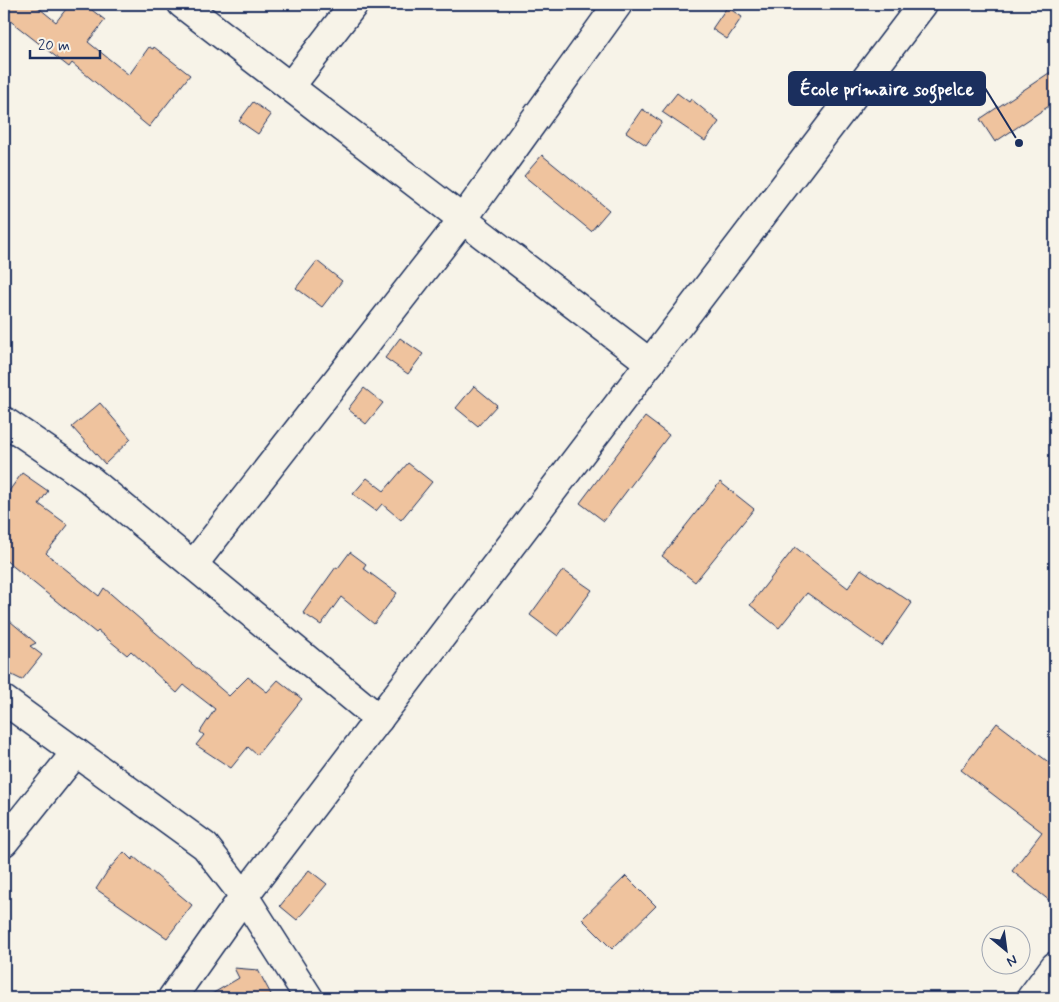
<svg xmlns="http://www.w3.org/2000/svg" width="1059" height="1002" viewBox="0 0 1059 1002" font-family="Mynerve,sans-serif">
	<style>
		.building { fill: #efc39e; stroke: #1b2f5e }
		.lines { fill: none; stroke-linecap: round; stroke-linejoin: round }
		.minor-casing { stroke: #1b2f5e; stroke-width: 31 }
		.minor { stroke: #f7f3e8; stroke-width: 28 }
		.leader { fill: none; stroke: #1b2f5e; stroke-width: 2 }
		.callout-dot { fill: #1b2f5e; stroke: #f7f3e8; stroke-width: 2 }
		.callout { fill: #1b2f5e; stroke: #1b2f5e; stroke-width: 2 }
		.callout-label { font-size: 18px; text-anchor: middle; font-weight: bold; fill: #fff }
	</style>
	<rect width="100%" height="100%" fill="#f7f3e8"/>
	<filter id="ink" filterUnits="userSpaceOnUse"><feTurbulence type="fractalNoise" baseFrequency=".02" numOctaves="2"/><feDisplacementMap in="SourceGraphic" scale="10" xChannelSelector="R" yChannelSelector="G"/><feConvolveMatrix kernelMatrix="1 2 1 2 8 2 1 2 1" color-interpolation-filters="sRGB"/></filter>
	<g filter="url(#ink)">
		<g class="building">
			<path d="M 4,4 L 34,4 L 56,22 L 70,4 L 84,4 L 105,20 L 88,42 L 129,75 L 149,47 L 153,49 L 154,47 L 190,75 L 149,127 L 72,63 L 69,67 L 4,16 Z"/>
			<path d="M 727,7 L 742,17 L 727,39 L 712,29 Z"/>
			<path d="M 1055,69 L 1055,102 L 995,142 L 980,119 Z"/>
			<path d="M 677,93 L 689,102 L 691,99 L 719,122 L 705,141 L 662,112 Z"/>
			<path d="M 253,102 L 271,115 L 258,134 L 239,121 Z"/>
			<path d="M 642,109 L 662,122 L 646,145 L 626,132 Z"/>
			<path d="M 542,155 L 609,210 L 591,231 L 524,176 Z"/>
			<path d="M 317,261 L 342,281 L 322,307 L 296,288 Z"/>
			<path d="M 400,338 L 423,354 L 408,374 L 385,358 Z"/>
			<path d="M 474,386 L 497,405 L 478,426 L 456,408 Z"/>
			<path d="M 364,388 L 383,403 L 366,424 L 348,409 Z"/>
			<path d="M 100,403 L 131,439 L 105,464 L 72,427 Z"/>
			<path d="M 645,417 L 669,435 L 604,521 L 580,503 Z"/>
			<path d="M 408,463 L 432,482 L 401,520 L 382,504 L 376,511 L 353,494 L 367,478 L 384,491 Z"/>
			<path d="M 22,473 L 48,491 L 39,504 L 68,525 L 46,553 L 48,555 L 99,596 L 104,588 L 229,696 L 248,677 L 267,692 L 278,680 L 302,699 L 257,755 L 248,747 L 231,768 L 196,745 L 204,735 L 200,732 L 215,709 L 184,685 L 177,693 L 131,651 L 127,655 L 98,631 L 96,633 L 4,559 L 4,498 Z"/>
			<path d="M 720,482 L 754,509 L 695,582 L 662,556 Z"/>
			<path d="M 795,547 L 848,588 L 861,569 L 912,603 L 882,646 L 807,593 L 779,628 L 750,605 Z"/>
			<path d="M 350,552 L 366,564 L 363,568 L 397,593 L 374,624 L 341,597 L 321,625 L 303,613 L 336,567 L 338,568 Z"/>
			<path d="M 563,570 L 592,590 L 558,636 L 530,615 Z"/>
			<path d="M 4,616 L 36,643 L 30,646 L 42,655 L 22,680 L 4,671 Z"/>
			<path d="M 997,723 L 1055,767 L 1055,905 L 1012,871 L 1042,832 L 961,770 Z"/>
			<path d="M 124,852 L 132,860 L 134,857 L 192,905 L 167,938 L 96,889 L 109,869 Z"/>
			<path d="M 309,870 L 327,884 L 297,920 L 280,906 Z"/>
			<path d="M 626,876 L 656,906 L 612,949 L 582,919 Z"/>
			<path d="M 234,968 L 258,970 L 273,998 L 205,998 L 239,978 Z"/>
		</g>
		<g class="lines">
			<g class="minor-casing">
				<g id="minor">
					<path d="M 182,4 L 650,363"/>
					<path d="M 290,87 L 354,4"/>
					<path d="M 4,421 L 89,479 L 379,719"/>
					<path d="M 193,565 L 463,219 L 618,4"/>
					<path d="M 4,700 L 205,846 L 244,896 L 309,998"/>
					<path d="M 4,842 L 76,752"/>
					<path d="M 172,998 L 244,896 L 923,4"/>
					<path d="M 1031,998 L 1055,966"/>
				</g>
			</g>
			<use href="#minor" class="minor"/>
		</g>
	</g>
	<path class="leader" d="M1019 143L985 88"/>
	<circle class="callout-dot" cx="1019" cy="143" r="5"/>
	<rect class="callout" x="789" y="72" width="196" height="33" rx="5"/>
	<g class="callout-label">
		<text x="887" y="95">École primaire sogpelce</text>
	</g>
	<rect width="1059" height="1002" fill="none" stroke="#f7f3e8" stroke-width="20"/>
	<rect x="10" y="10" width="1039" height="982" fill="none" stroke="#1b2f5e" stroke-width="2" filter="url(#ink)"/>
	<g transform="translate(1006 950) rotate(151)"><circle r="24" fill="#f7f3e8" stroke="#9fa5b1"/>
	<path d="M0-4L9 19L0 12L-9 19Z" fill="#1b2f5e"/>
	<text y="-8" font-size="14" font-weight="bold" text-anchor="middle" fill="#1b2f5e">N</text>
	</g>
	<path d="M30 50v8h70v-8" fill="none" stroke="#1b2f5e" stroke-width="2.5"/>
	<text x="38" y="50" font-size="15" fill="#1b2f5e" stroke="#f7f3e8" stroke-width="4" paint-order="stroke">20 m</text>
</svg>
